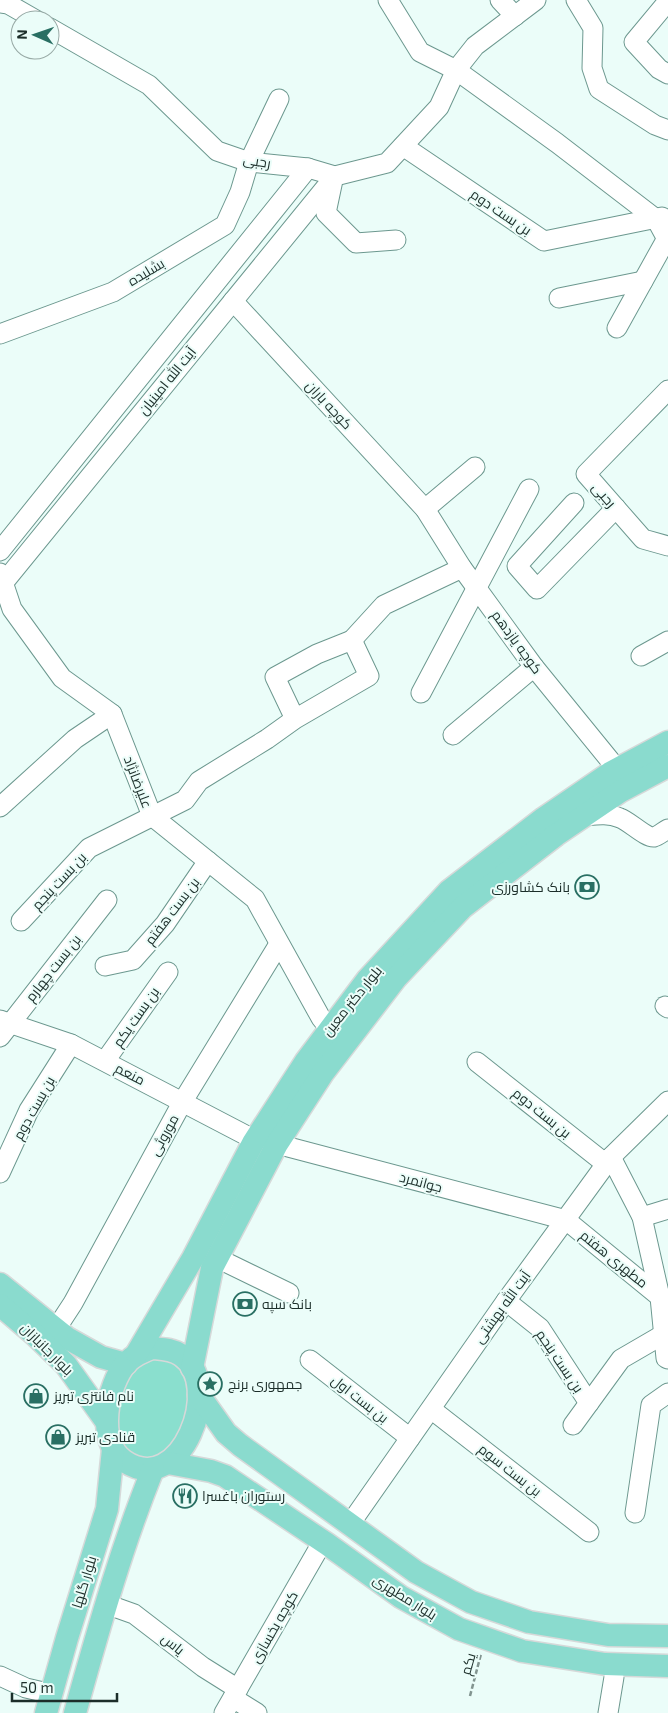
<svg xmlns="http://www.w3.org/2000/svg" width="668" height="1713" viewBox="0 0 668 1713" font-family="'Exo 2',Cairo,sans-serif">
	<style>
		.grass { fill: #8adfce }
		.lines { fill: none; stroke-linecap: round; stroke-linejoin: round }
		.minor-casing { stroke: #6c988f; stroke-width: 21 }
		.major-casing { stroke: #d6d9d9; stroke-width: 25 }
		.path { stroke: #829490; stroke-width: 2.5; stroke-dasharray: 5 2.5; stroke-linecap: butt }
		.minor { stroke: #fff; stroke-width: 19 }
		.major { stroke: #8adbce; stroke-width: 22 }
		.labels { text-anchor: middle; stroke-width: 4; stroke-linejoin: round; paint-order: stroke }
		.street-label { font-size: 14px; fill: #1c2e2a; stroke: #ebfdf9 }
		.poi-label { font-size: 14px; fill: #1c2e2a; stroke: #ebfdf9; text-anchor: start }
	</style>
	<rect width="100%" height="100%" fill="#ebfdf9"/>
	<path class="grass" d="M 159,1355 L 186,1370 L 190,1403 L 177,1444 L 152,1460 L 135,1457 L 122,1447 L 116,1413 L 128,1376 L 142,1361 Z"/>
	<g class="lines">
		<g class="minor-casing">
			<g id="minor">
				<path d="M 388,0 L 420,52 L 456,70 L 557,143 L 656,219 L 668,241"/>
				<path d="M 500,0 L 515,16"/>
				<path d="M 576,0 L 593,28 L 592,68 L 599,89 L 655,125 L 668,130"/>
				<path d="M 0,3 L 8,4 L 36,20"/>
				<path d="M 668,4 L 664,6 L 634,42 L 659,69 L 668,74"/>
				<path d="M 50,28 L 149,85 L 217,151 L 249,162 L 308,168 L 335,176 L 387,163 L 439,107 L 456,70 L 475,46 L 536,0"/>
				<path d="M 403,146 L 544,241 L 662,217"/>
				<path d="M 333,180 L 326,213 L 356,243 L 396,240"/>
				<path d="M 559,298 L 643,281"/>
				<path d="M 233,301 L 425,509 L 462,568 L 534,667 L 617,769"/>
				<path d="M 617,328 L 667,238"/>
				<path d="M 0,334 L 113,292 L 225,225 L 240,192 L 249,162 L 279,99"/>
				<path d="M 668,390 L 586,474 L 643,539 L 668,546"/>
				<path d="M 574,503 L 517,566 L 537,589 L 616,508"/>
				<path d="M 425,509 L 475,467"/>
				<path d="M 0,551 L 308,168"/>
				<path d="M 0,573 L 12,609 L 62,678 L 112,714 L 152,816 L 255,899 L 321,1018 L 329,1028"/>
				<path d="M 0,587 L 335,176"/>
				<path d="M 352,640 L 384,605 L 462,568"/>
				<path d="M 641,656 L 668,641"/>
				<path d="M 421,693 L 529,489"/>
				<path d="M 453,735 L 534,667"/>
				<path d="M 0,807 L 75,739 L 112,714"/>
				<path d="M 584,816 C 596,815 608,813 620,818 C 629,821 646,838 654,837 C 658,836 664,831 668,829"/>
				<path d="M 21,921 L 89,848 L 185,800 L 199,781 L 267,739 L 295,719 L 369,676 L 352,640 L 317,654 L 275,677 L 295,719"/>
				<path d="M 105,966 L 133,960 L 165,924 L 208,861"/>
				<path d="M 665,1006 L 668,1008"/>
				<path d="M 0,1020 L 71,1044 L 255,1140"/>
				<path d="M 0,1037 L 107,900"/>
				<path d="M 105,1061 L 168,972"/>
				<path d="M 477,1062 L 606,1164"/>
				<path d="M 277,1144 L 566,1220 L 660,1297 L 666,1358 L 668,1359"/>
				<path d="M 611,1157 L 642,1217 L 660,1297 L 662,1296"/>
				<path d="M 0,1173 L 29,1110 L 71,1044"/>
				<path d="M 642,1217 L 668,1209"/>
				<path d="M 217,1258 L 289,1293"/>
				<path d="M 506,1301 L 540,1328 L 589,1403"/>
				<path d="M 56,1329 L 73,1303 L 183,1101 L 279,944"/>
				<path d="M 310,1360 L 410,1438"/>
				<path d="M 431,1409 L 589,1532"/>
				<path d="M 573,1425 L 621,1359 L 664,1334"/>
				<path d="M 635,1513 L 651,1405 L 668,1393"/>
				<path d="M 350,1524 L 506,1301 L 611,1157 L 668,1101"/>
				<path d="M 106,1604 L 134,1614 L 203,1667 L 238,1689"/>
				<path d="M 0,1676 L 26,1688 L 52,1694"/>
				<path d="M 233,1698 L 257,1713"/>
				<path d="M 224,1713 L 323,1541"/>
				<path d="M 608,1713 L 614,1677"/>
			</g>
		</g>
		<g class="major-casing">
			<g id="major">
				<path d="M 0,1284 L 67,1338 L 101,1357 L 126,1364"/>
				<path d="M 0,1305 L 35,1335 L 66,1365 L 106,1421"/>
				<path d="M 152,1348 C 162,1349 172,1349 181,1355 C 225,1384 181,1500 124,1461 C 96,1442 107,1385 126,1363 C 134,1355 142,1352 152,1348 Z"/>
				<path d="M 137,1353 L 193,1258 L 253,1143 L 306,1061 L 367,980 L 449,891 L 544,818 L 610,773 L 668,742"/>
				<path d="M 192,1368 L 212,1268 L 277,1144 L 323,1073 L 396,978 L 463,907 L 556,835 L 621,791 L 668,766"/>
				<path d="M 199,1395 L 226,1433 L 240,1445 L 416,1572 L 471,1602 L 529,1622 L 608,1635 L 668,1636"/>
				<path d="M 168,1463 L 211,1471 L 225,1476 L 327,1544 L 401,1597 L 459,1629 L 522,1651 L 605,1664 L 668,1666"/>
				<path d="M 46,1713 L 67,1638 L 107,1509 L 113,1449"/>
				<path d="M 75,1713 C 98,1631 121,1548 153,1469"/>
			</g>
		</g>
		<path class="path" d="M 470,1696 L 481,1654"/>
		<use href="#minor" class="minor"/>
		<use href="#major" class="major"/>
	</g>
	<defs>
		<g id="bank-ring" transform="scale(1.25)"><circle r="9.5" fill="#ebfdf9" stroke="#296f63" stroke-width="1.5"/><path d="M-6-4H6V4H-6ZM0-2.3a2.3 2.3 0 1 0 0 4.6a2.3 2.3 0 1 0 0-4.6Z" fill="#296f63"/></g>
		<g id="sight-ring" transform="scale(1.25)"><circle r="9.5" fill="#ebfdf9" stroke="#296f63" stroke-width="1.5"/><path d="M0-6L1.8-2.2L6-1.7L2.9 1.2L3.7 5.4L0 3.3L-3.7 5.4L-2.9 1.2L-6-1.7L-1.8-2.2Z" fill="#296f63"/></g>
		<g id="shop-ring" transform="scale(1.25)"><circle r="9.5" fill="#ebfdf9" stroke="#296f63" stroke-width="1.5"/><path d="M-5-2.5h2.3a2.7 3.5 0 0 1 5.4 0H5L5.5 6h-11ZM-1.5-2.5h3a1.5 2.3 0 0 0-3 0Z" fill="#296f63"/></g>
		<g id="restaurant-ring" transform="scale(1.25)"><circle r="9.5" fill="#ebfdf9" stroke="#296f63" stroke-width="1.5"/><path d="M-5-6h1v4h1v-4h1v4h1v-4h1v5L-1.5 .5V6h-2V.5L-5-1ZM5-6V6H3V1.5H1.5Q1.5-4 5-6Z" fill="#296f63"/></g>
	</defs>
	<g fill-rule="evenodd">
		<use href="#bank-ring" x="587" y="887"/>
		<use href="#bank-ring" x="245" y="1304"/>
		<use href="#sight-ring" x="210" y="1384"/>
		<use href="#shop-ring" x="36" y="1396"/>
		<use href="#shop-ring" x="58" y="1437"/>
		<use href="#restaurant-ring" x="185" y="1496"/>
	</g>
	<g class="labels">
		<g class="street-label">
			<text transform="translate(257 161) rotate(10)" y="5">رجبی</text>
			<text transform="translate(501 212) rotate(34)" y="5">بن بست دوم</text>
			<text transform="translate(146 272) rotate(-31)" y="5">بشلیده</text>
			<text transform="translate(167 381) rotate(-51)" y="5">آیت الله امینیان</text>
			<text transform="translate(329 405) rotate(47)" y="5">کوچه باران</text>
			<text transform="translate(604 495) rotate(49)" y="5">رجبی</text>
			<text transform="translate(517 642) rotate(54)" y="5">کوچه یازدهم</text>
			<text transform="translate(138 782) rotate(69)" y="5">علیرضانژاد</text>
			<text transform="translate(59 881) rotate(-47)" y="5">بن بست پنجم</text>
			<text transform="translate(172 911) rotate(-53)" y="5">بن بست هفتم</text>
			<text transform="translate(53 968) rotate(-52)" y="5">بن بست چهارم</text>
			<text transform="translate(352 1001) rotate(-51)" y="5">بلوار دکتر معین</text>
			<text transform="translate(136 1017) rotate(-55)" y="5">بن بست یکم</text>
			<text transform="translate(130 1074) rotate(27)" y="5">منعم</text>
			<text transform="translate(34 1108) rotate(-61)" y="5">بن بست دوم</text>
			<text transform="translate(542 1113) rotate(39)" y="5">بن بست دوم</text>
			<text transform="translate(164 1135) rotate(-61)" y="5">موروثی</text>
			<text transform="translate(421 1182) rotate(15)" y="5">جوانمرد</text>
			<text transform="translate(614 1259) rotate(39)" y="5">مطهری هفتم</text>
			<text transform="translate(502 1307) rotate(-54)" y="5">آیت الله بهشتی</text>
			<text transform="translate(47 1349) rotate(45)" y="5">بلوار جانبازان</text>
			<text transform="translate(560 1361) rotate(56)" y="5">بن بست پنجم</text>
			<text transform="translate(360 1399) rotate(38)" y="5">بن بست اول</text>
			<text transform="translate(510 1470) rotate(38)" y="5">بن بست سوم</text>
			<text transform="translate(84 1582) rotate(-73)" y="5">بلوار گلها</text>
			<text transform="translate(405 1597) rotate(32)" y="5">بلوار مطهری</text>
			<text transform="translate(274 1627) rotate(-60)" y="5">کوچه یخسازی</text>
			<text transform="translate(173 1644) rotate(39)" y="5">یاس</text>
			<text transform="translate(468 1664) rotate(-74)" y="5">یکم</text>
		</g>
		<g class="poi-label">
			<text x="570" y="892" text-anchor="end">بانک کشاورزی</text>
			<text x="262" y="1309">بانک سپه</text>
			<text x="228" y="1389">جمهوری برنج</text>
			<text x="54" y="1401">نام فانتزی تبریز</text>
			<text x="76" y="1442">قنادی تبریز</text>
			<text x="202" y="1501">رستوران باغسرا</text>
		</g>
	</g>
	<g transform="translate(35 35) rotate(272)"><circle r="24" fill="#ebfdf9" stroke="#98aaa6"/>
	<path d="M0-4L9 19L0 12L-9 19Z" fill="#296f63"/>
	<text y="-8" font-size="14" font-weight="bold" text-anchor="middle" fill="#1c2e2a">N</text>
	</g>
	<path d="M12 1693v8h105v-8" fill="none" stroke="#1c2e2a" stroke-width="2.5"/>
	<text x="20" y="1693" font-size="15" fill="#1c2e2a" stroke="#ebfdf9" stroke-width="4" paint-order="stroke">50 m</text>
</svg>
